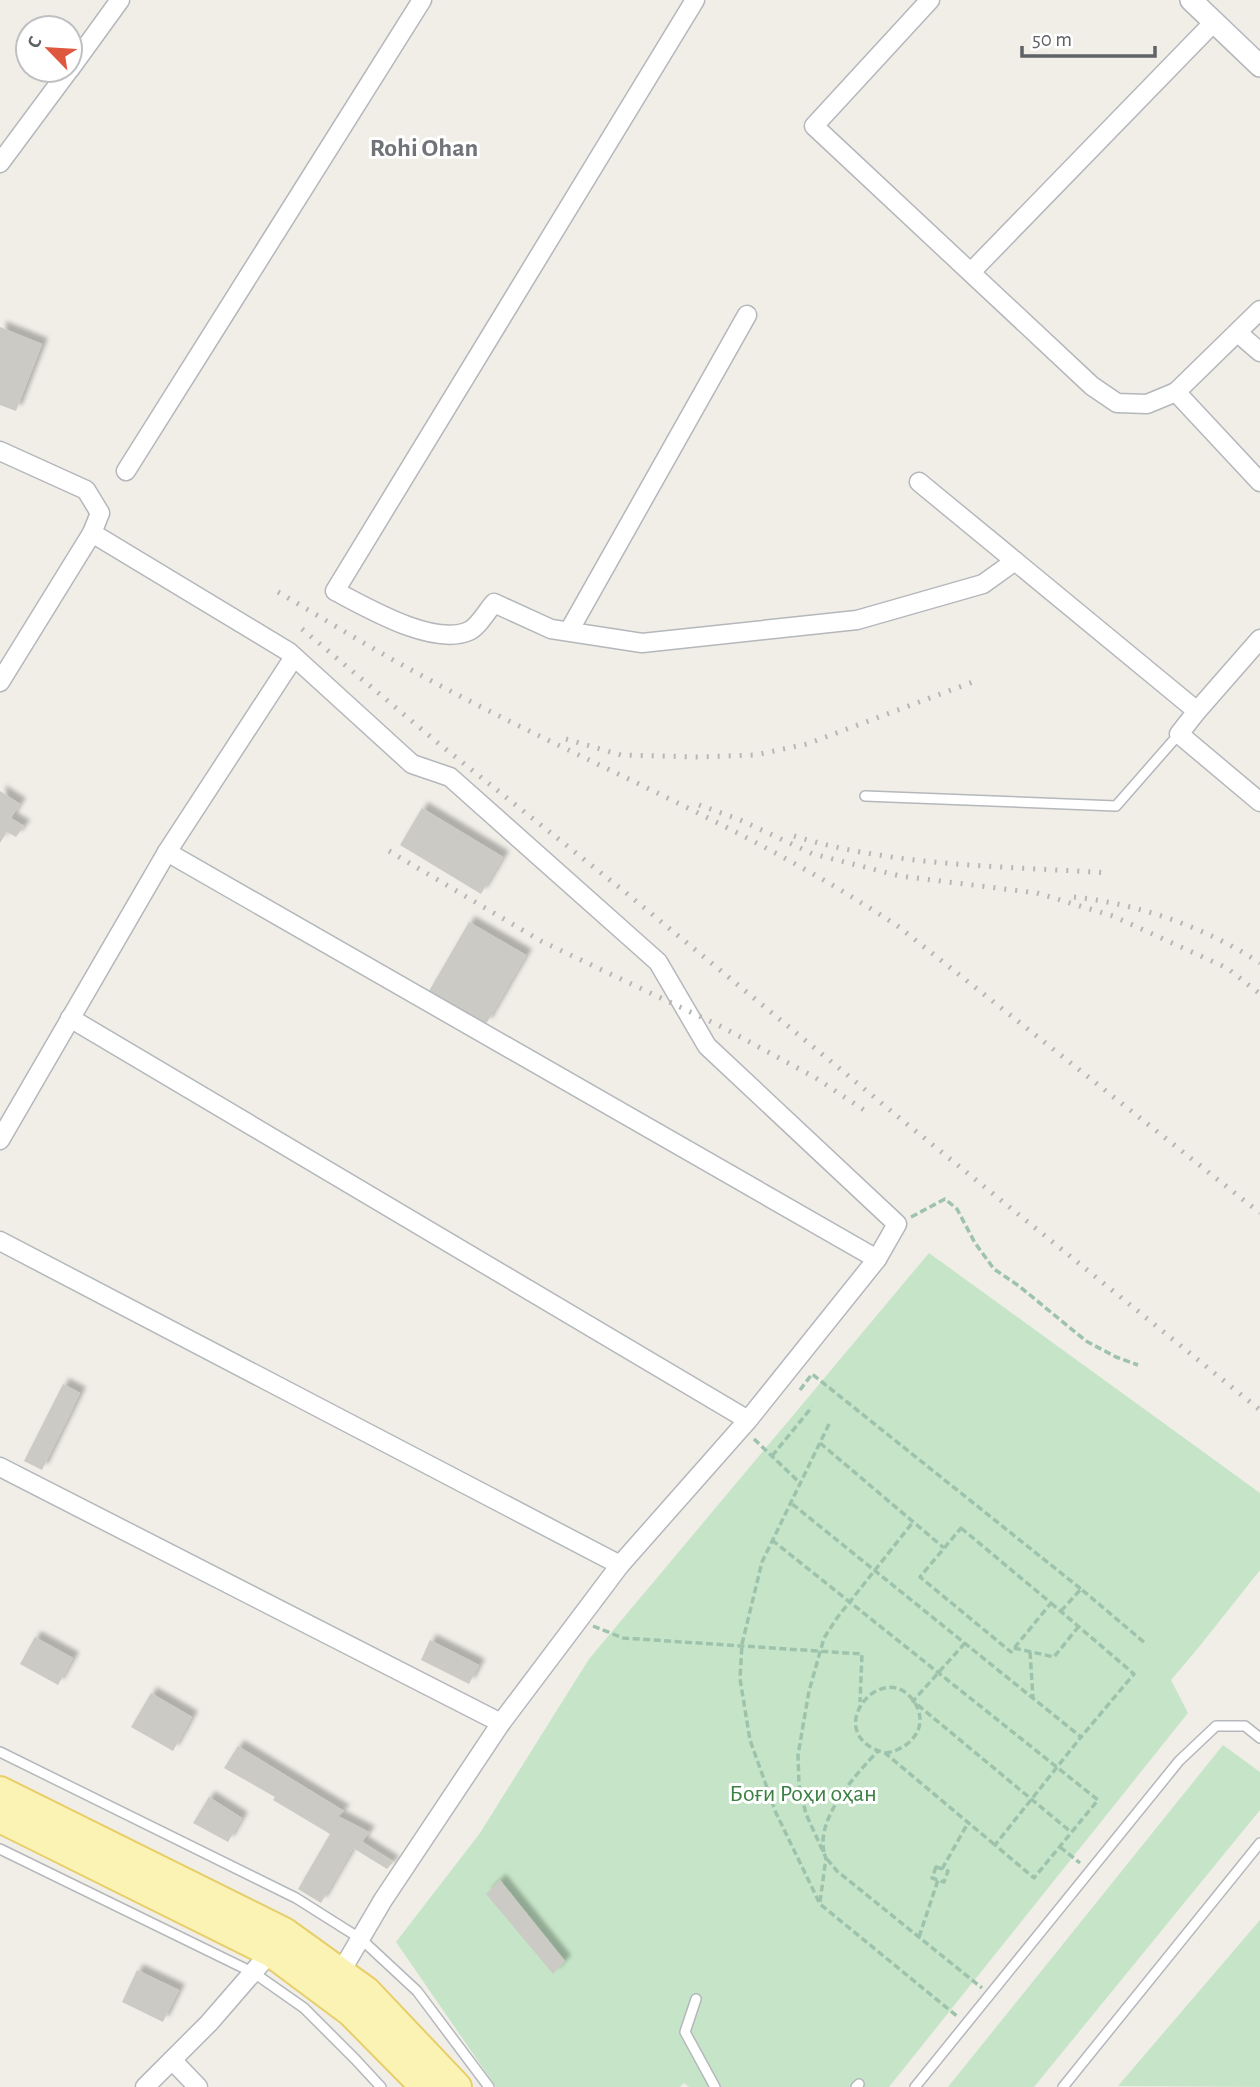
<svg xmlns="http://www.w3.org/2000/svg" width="1260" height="2087" viewBox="0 0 1260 2087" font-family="'Alegreya Sans',sans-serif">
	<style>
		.green { fill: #c6e5c8 }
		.building { fill: #cbcac4; filter: url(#shadow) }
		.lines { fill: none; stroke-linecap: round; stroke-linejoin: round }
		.service-casing { stroke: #b4b7bb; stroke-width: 12 }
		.minor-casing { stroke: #b4b7bb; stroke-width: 21 }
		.tertiary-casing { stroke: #b4b7bb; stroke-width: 24 }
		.primary-casing { stroke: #e8ce68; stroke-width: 32 }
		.path { stroke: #9ec3ac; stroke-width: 3.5; stroke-dasharray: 7 3.5; stroke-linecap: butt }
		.service { stroke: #fff; stroke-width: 9 }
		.minor { stroke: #fff; stroke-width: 18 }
		.tertiary { stroke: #fff; stroke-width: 21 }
		.primary { stroke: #faf3b3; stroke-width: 28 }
		.rail { stroke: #b5b6b6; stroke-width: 5; stroke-dasharray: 2 9; stroke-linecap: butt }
		.labels { text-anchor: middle; stroke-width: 6; stroke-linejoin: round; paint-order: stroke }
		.park-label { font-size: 24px; fill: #3b8143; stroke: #fff }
		.neighbourhood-label { font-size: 26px; font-weight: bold; fill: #707378; stroke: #fff }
	</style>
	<defs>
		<filter id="shadow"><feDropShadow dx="6" dy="-6" stdDeviation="2" flood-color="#0004"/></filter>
	</defs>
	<rect width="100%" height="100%" fill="#f0eee7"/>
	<g class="green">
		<path d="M 929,1253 L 1260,1493 L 1260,1570 L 1199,1647 L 1171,1680 L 1188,1713 L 889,2087 L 689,2087 L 684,2083 L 680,2087 L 496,2087 L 396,1942 L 480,1833 L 589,1659 Z"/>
		<path d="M 1223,1745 L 1260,1772 L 1260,1810 L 1034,2087 L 948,2087 Z"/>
		<path d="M 1260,1920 L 1260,2087 L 1118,2086 Z"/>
	</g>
	<g class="building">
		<path d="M 0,327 L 42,344 L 16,411 L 0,405 Z"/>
		<path d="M 0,791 L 20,804 L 11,818 L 24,826 L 16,837 L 7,832 L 0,843 Z"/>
		<path d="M 422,808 L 503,857 L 481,894 L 400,845 Z"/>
		<path d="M 469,922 L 526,955 L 486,1024 L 429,991 Z"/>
		<path d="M 63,1384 L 80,1393 L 42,1470 L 24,1461 Z"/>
		<path d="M 35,1637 L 73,1658 L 58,1685 L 20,1664 Z"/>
		<path d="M 430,1640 L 479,1665 L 469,1684 L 421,1660 Z"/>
		<path d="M 151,1693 L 192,1717 L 173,1751 L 131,1727 Z"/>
		<path d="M 238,1746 L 344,1811 L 338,1816 L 369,1832 L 362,1842 L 393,1862 L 387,1869 L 353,1848 L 321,1903 L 298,1889 L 330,1834 L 273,1800 L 275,1797 L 224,1768 Z"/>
		<path d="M 209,1797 L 242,1818 L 228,1842 L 193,1823 Z"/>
		<path d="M 500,1880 L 565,1961 L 553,1974 L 486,1894 Z"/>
		<path d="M 137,1970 L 179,1990 L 163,2022 L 122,2002 Z"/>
	</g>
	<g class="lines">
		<g class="service-casing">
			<g id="service">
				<path d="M 865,796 L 1116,806 L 1179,734"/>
				<path d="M 0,1752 L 296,1898 L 361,1939 L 417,1991 L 489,2087"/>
				<path d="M 0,1849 L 254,1973 L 304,2008 L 355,2059 L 381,2087"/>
				<path d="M 696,1999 L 685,2032 L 715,2087"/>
				<path d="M 856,2087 L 859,2084"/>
				<path d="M 915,2087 L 1179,1761 L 1216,1726 L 1245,1726 L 1260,1738"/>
				<path d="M 1063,2087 L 1260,1843"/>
			</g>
		</g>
		<g class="minor-casing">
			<g id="minor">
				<path d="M 695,0 L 335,591 C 366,607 433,647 469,631 C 478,627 487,611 494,603 L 551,629 L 642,643 L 857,620 L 983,584 L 1015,561 L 1197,711"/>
				<path d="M 930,0 L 814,126 L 1092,386 L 1117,403 L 1147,404 L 1176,392 L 1260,482"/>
				<path d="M 70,69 L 120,0"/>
				<path d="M 0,163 L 69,70"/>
				<path d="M 971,272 L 1214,22"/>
				<path d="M 1238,333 L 1260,352"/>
				<path d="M 1176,392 L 1260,310"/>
				<path d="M 0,451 L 86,490 L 100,513 L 92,533 L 0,682"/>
				<path d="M 126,471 L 422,0"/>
				<path d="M 919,482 L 1015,561"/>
				<path d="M 92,533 L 289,652 L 412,764 L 450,777 L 658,962 L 707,1046 L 897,1224 L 877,1259 L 748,1420 L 620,1565 L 501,1723 L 383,1900 L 336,1980"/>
				<path d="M 569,631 L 747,315"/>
				<path d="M 1260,639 L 1197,711 L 1179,734 L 1260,802"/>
				<path d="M 167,852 L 877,1259"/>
				<path d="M 70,1018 L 748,1420"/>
				<path d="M 0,1140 L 167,852 L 294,657"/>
				<path d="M 0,1241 L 620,1565"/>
				<path d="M 0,1467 L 501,1723"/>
				<path d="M 172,2060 L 198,2087"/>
				<path d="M 145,2087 L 209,2023 L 275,1947"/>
			</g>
		</g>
		<g class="tertiary-casing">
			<path id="tertiary" d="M 1191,0 L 1260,66"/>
		</g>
		<g class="primary-casing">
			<g id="primary">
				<path d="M 0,1791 L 284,1932 L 366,1991 L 457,2087"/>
				<path d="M 0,1818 L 272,1953 L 351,2012 L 425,2087"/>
			</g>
		</g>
		<g class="path">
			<path d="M 911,1217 L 945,1199 L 957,1209 L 975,1243 L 994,1269 L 1019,1286 L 1086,1341 L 1116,1357 L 1138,1365"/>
			<path d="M 800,1390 L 812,1374 L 1081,1589"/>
			<path d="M 829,1424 L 762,1562 L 742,1644 L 740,1679 L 750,1740 L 776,1813 L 820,1904 L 958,2017"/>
			<path d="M 754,1439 L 800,1483"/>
			<path d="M 820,1443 L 944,1548"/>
			<path d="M 772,1456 L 812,1407"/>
			<path d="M 961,1528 L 1051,1603 L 1011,1652 L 920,1577 Z"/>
			<path d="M 772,1540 C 881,1627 989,1713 1098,1800 L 1034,1878 L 995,1845 L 1081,1737 L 791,1503"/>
			<path d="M 1051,1603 L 1134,1674 L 1081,1737"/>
			<path d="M 1061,1611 L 1081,1589 L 1145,1643"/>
			<path d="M 593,1626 L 623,1638 L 862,1654 L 860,1702"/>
			<path d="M 965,1643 L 913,1701 L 1071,1832"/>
			<path d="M 1014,1648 L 1054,1657 L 1079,1626"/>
			<path d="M 1030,1652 L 1033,1698"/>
			<path d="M 885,1753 C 909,1750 930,1728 915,1703 C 884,1654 817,1734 885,1753 L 995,1845"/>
			<path d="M 1060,1847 L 1080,1863"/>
			<path d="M 824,1852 C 816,1818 856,1774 878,1751"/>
			<path d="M 827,1859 L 837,1871 L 982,1988"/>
			<path d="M 936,1867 L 948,1871 L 944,1882 L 932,1878 Z"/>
			<path d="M 942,1869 L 968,1823"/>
			<path d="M 820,1902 L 826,1858 L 806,1814 L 799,1785 L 798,1755 L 809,1691 L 824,1638 L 837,1618 L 913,1522"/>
			<path d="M 919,1937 L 938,1880"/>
		</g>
		<use href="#service" class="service"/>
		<use href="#minor" class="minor"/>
		<use href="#tertiary" class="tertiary"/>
		<use href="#primary" class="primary"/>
		<g class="rail">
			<path d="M 278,592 C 324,619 369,647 415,672 C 575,760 747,825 899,927 L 1260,1213"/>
			<path d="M 302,629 L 438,743 L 630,896 L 902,1120 L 1260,1410"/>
			<path d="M 566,739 L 621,755 L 698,757 L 755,755 L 807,744 L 978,680"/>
			<path d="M 699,805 L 738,819 L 813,854 L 900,876 L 1037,893 L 1113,916 L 1227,968 L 1260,994"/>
			<path d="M 794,836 C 895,867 1005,866 1109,873"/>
			<path d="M 389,851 L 541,941 L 722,1027 L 816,1078 L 867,1112"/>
			<path d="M 1074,897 C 1139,904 1205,927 1260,963"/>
		</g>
	</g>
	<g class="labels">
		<g class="park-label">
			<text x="803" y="1801">Боғи Роҳи оҳан</text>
		</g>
		<g class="neighbourhood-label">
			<text x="424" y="156">Rohi Ohan</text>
		</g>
	</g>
	<g transform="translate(49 49) rotate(295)"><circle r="33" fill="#ffffff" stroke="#bfc0c2" stroke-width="2"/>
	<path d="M0-5L12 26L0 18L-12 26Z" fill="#de583f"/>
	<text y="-10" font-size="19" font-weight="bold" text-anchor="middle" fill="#5f6266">С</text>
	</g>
	<path d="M1022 46v10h133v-10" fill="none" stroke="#5f6266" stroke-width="3.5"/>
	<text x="1032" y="46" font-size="21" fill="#5f6266" stroke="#ffffff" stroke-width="5" paint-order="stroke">50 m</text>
</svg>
